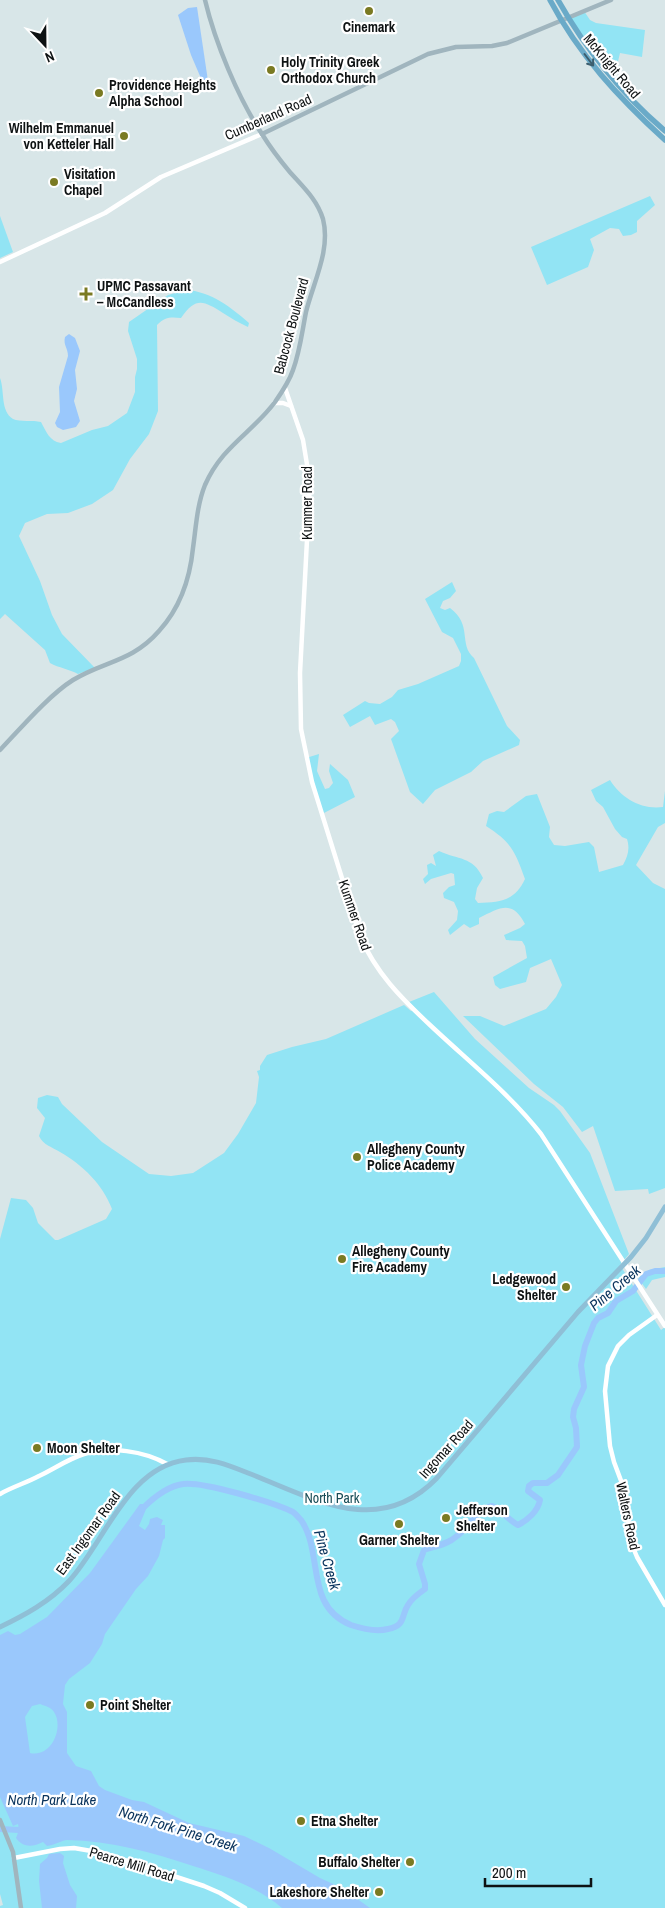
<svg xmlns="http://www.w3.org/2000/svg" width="665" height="1908" viewBox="0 0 665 1908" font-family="'Archivo Narrow',sans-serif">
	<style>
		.green { fill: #92e4f4 }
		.water { fill: #9ac8fc; fill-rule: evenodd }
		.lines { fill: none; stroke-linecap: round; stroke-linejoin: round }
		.river { stroke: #9ac8fc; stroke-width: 6 }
		.tertiary { stroke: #fff; stroke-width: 4.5 }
		.secondary { stroke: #a0b5be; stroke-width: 4.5 }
		.primary { stroke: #8fbfd6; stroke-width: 5 }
		.trunk { stroke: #6aaac8; stroke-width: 5.5 }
		.oneway { stroke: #3c5e6e }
		.poi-dot { fill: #7a7a22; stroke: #fff; stroke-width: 2 }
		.labels { text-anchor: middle; stroke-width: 4.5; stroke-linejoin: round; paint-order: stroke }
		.poi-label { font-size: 14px; font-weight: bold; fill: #0e1213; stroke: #fff; text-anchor: start }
		.street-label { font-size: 14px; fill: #0e1213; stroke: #fff }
		.park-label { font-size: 14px; fill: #154a54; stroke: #fff }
		.water-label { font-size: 15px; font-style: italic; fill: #0a345d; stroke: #fff }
	</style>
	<rect width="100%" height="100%" fill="#d8e6e8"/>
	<g class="green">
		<path d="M 584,11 L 590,20 L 596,23 L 645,30 L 642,57 L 620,53 L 616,70 L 610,75 L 568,17 Z"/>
		<path d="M 650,196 L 655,205 L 637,221 L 637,232 L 631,235 L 623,236 L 619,229 L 610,228 L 590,239 L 594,250 L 588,267 L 547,285 L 531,247 Z"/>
		<path d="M 0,216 L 13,252 L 0,258 Z"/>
		<path d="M 187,290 C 211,292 231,307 249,323 L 248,327 C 239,323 231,318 223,313 C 204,301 196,296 181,318 C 170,317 165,317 157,325 L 158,411 L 149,434 L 130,459 L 113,490 L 92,504 L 68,513 L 47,514 L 25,523 L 19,536 L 40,581 L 52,615 L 62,634 L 95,668 L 78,674 C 69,669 59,668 50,663 L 45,650 L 5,614 L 0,619 L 0,378 C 5,391 0,411 13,419 C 20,422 33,420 41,422 C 46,431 49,441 61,443 L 92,430 L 108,426 L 127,413 L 135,392 L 135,377 L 137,369 L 137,359 L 128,331 L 129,322 L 168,295 Z"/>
		<path d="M 452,582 L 456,591 L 450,598 L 443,601 L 440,608 L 445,610 L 450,608 C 473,625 458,644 474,658 L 507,726 L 520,740 L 519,745 L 483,761 L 471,772 L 435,790 L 423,804 L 410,792 L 391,739 L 399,731 L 395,722 L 391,719 L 375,725 L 370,716 L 350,727 L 343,715 L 365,701 L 369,703 L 380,704 L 392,697 L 398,690 L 418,684 L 459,666 L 461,661 L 461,654 L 453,638 L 442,632 L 425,599 Z"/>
		<path d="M 319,754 L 317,771 L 325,789 L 329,788 L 333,783 L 329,771 L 330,764 L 348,780 L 355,797 L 322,814 L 306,758 Z"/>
		<path d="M 610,780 C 621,798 641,810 663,807 L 665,791 L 665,823 L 658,827 L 636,865 L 653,883 L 665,889 L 665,1188 L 649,1194 L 648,1189 L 615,1191 L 593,1126 L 582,1132 L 563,1107 L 534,1084 L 463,1016 L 480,1016 L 504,1026 L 546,1009 L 556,997 L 562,985 L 551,959 L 530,968 L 526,982 L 500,989 L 495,985 L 493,977 L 527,958 L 525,946 L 522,941 L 506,940 L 504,935 L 520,928 L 525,924 C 512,899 500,908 479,918 L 479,924 L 470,928 L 464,924 L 450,935 L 448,930 L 457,920 L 458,911 L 454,902 L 444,898 L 443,893 L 449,887 L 455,885 L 454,874 L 451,873 L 431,879 L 425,884 L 423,879 L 428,874 L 427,865 L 431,863 L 436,866 L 433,855 L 439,851 C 458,860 473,856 483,878 L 477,888 L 475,899 L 478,903 C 500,902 515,901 525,879 C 515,851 511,842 486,826 L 489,814 L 497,811 L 504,812 L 526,796 L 537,794 L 550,827 L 549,837 L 554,845 L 565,846 L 589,842 L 594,847 L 599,872 L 623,865 C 628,856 630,849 627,839 L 622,837 L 615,829 L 603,807 L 596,801 L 591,790 Z"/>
		<path d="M 434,992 L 475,1039 L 529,1088 L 554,1105 L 560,1111 L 590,1153 L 629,1254 L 620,1265 L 661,1330 L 665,1327 L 665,1908 L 0,1908 L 0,1906 L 3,1905 L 0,1894 L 0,1239 L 11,1198 L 26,1200 L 33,1208 L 38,1223 L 55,1240 L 58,1240 L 106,1219 L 112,1209 C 103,1185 83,1165 60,1152 C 52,1147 43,1145 39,1136 L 45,1118 L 37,1108 L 38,1098 L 47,1095 L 58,1097 L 62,1104 L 102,1142 L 149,1174 L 171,1176 L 193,1173 L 224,1153 L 238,1134 L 256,1103 L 259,1077 L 257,1071 L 260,1070 L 260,1066 L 267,1055 L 292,1047 L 326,1039 L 404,1005 L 411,1011 L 416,1009 L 409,1002 Z"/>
		<path d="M 665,1267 L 665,1277 L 652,1280 L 646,1289 L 638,1278 L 649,1270 Z"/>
	</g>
	<g class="water">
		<path d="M 197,7 L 208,81 L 203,83 L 191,55 L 178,15 L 188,8 Z"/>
		<path d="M 69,334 L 75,338 L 80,351 L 75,370 L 77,389 L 74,401 L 80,421 L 76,427 L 63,430 L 57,427 L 55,423 L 60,412 L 59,387 L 68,356 C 68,348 63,345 65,337 Z"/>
		<path d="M 140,1504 L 146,1504 L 147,1507 L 139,1526 L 145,1530 L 149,1524 L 150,1519 L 157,1517 L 163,1520 L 161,1525 L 165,1525 L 165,1538 L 163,1540 L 159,1556 L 148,1576 L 136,1589 L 105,1634 L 102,1644 L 90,1663 L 69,1679 L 65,1685 L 63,1704 L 67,1712 L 67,1753 L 76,1766 L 91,1771 L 99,1786 L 105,1790 L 132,1800 L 144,1802 L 189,1823 L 244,1836 L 269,1848 L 320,1878 L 342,1888 L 370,1908 L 282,1908 C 256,1886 225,1876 193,1866 C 152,1852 111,1841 67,1840 C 63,1840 54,1845 47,1846 L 43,1842 C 33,1847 23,1848 16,1838 L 19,1830 L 18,1824 L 13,1826 L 0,1797 L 0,1635 L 8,1631 L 15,1635 L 20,1634 L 47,1617 L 90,1573 ZM 40,1704 C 45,1706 51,1707 54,1712 C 64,1727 52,1758 30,1753 L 25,1717 L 32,1706 Z"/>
		<path d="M 60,1853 L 64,1856 L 63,1863 L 70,1885 L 77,1896 L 76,1908 L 42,1908 L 39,1881 L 40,1864 L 47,1858 L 49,1854 Z"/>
	</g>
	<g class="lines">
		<g class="river">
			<path d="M 142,1509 C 152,1499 168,1486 183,1484 C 202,1481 275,1503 293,1512 C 296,1514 298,1517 301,1520 C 324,1553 304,1606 351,1625 C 363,1629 376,1632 388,1629 C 406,1626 401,1615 408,1605 C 412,1598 418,1594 425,1589 L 425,1584 L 419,1564 L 424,1550 C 435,1546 447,1545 457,1536 C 470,1526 475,1511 492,1506 C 502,1510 508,1520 518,1525 C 528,1520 538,1511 540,1500 L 528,1491 L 529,1486 L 533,1483 L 547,1483 L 558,1475 L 577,1447 L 576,1428 L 573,1417 L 574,1409 L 584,1387 L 581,1365 L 585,1346 L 594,1323 L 598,1318 L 608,1313 L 616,1301 L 633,1291 L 646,1274 L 655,1271 L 665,1271"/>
			<path d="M 0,1829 L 19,1830 L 26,1828"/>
		</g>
		<g class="tertiary">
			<path d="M 0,262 L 105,213 L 161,177 L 262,134"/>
			<path d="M 285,388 L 303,440 L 310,483 L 300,673 L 301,729 L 312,782 L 360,936 C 376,973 401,998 430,1025 C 467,1060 510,1094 541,1134 L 665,1326"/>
			<path d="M 274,403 L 283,403 L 291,406"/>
			<path d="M 657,1315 L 629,1335 L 618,1346 L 608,1366 L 605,1391 L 610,1446 L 614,1462 L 626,1494 L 630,1540 L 637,1557 L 665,1605"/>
			<path d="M 0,1494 C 12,1487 26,1483 39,1476 C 54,1469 68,1459 84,1454 C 110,1446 144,1451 167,1464"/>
			<path d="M 14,1858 L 60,1849 L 74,1848 L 103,1853 L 204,1886 L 220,1893 L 245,1908"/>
		</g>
		<g class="secondary">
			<path d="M 262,134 L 428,54 L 456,47 L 492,46 L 507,43 L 611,0"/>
			<path d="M 0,750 C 20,729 49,695 73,680 C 104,661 132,662 159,631 C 180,608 190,578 193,548 C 196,527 197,505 205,485 C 222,446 252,433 275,402 C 282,392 289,382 293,370 C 300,351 302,332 306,312 C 313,283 331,250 323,219 C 317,199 302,186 289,171 C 279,159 270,147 262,134 C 238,98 215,42 205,0"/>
			<path d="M 0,1820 L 13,1852 L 21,1908"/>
		</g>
		<path class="primary" d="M 0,1627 C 25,1615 49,1602 69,1581 C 105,1542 127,1467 186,1460 C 209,1457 228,1465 248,1473 C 313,1498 378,1539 437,1478 L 578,1312 L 631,1257 L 646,1238 L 665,1207"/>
		<g class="trunk">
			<path d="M 550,0 C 579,55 619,98 665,140"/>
			<path d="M 558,0 C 586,50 622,94 665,131"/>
		</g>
	</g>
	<defs><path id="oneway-shaft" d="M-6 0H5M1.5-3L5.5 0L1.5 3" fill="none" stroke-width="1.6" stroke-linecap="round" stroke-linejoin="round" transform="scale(1.25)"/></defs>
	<use class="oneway" href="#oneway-shaft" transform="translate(589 60) rotate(53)"/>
	<g class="poi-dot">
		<circle cx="369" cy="11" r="5"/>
		<circle cx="271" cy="70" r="5"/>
		<circle cx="99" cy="93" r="5"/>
		<circle cx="124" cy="136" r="5"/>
		<circle cx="54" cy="182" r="5"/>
		<path d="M83.5 286.5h5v5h5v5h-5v5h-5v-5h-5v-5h5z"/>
		<circle cx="357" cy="1157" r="5"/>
		<circle cx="342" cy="1259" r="5"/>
		<circle cx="566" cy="1287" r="5"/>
		<circle cx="37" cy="1448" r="5"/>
		<circle cx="446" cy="1518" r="5"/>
		<circle cx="399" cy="1524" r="5"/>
		<circle cx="90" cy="1705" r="5"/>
		<circle cx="301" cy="1821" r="5"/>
		<circle cx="410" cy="1862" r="5"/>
		<circle cx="379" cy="1892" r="5"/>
	</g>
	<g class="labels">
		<g class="poi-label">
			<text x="369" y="32" text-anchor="middle">Cinemark</text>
			<text x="281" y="67">Holy Trinity Greek<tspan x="281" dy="16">Orthodox Church</tspan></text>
			<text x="109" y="90">Providence Heights<tspan x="109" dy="16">Alpha School</tspan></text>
			<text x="114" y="133" text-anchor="end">Wilhelm Emmanuel<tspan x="114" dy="16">von Ketteler Hall</tspan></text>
			<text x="64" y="179">Visitation<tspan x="64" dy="16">Chapel</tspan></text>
			<text x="97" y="291">UPMC Passavant<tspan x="97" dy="16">– McCandless</tspan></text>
			<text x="367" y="1154">Allegheny County<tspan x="367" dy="16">Police Academy</tspan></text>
			<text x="352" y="1256">Allegheny County<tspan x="352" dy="16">Fire Academy</tspan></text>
			<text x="556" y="1284" text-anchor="end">Ledgewood<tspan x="556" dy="16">Shelter</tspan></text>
			<text x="47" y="1453">Moon Shelter</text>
			<text x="456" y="1515">Jefferson<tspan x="456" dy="16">Shelter</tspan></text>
			<text x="399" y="1545" text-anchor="middle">Garner Shelter</text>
			<text x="100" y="1710">Point Shelter</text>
			<text x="311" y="1826">Etna Shelter</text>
			<text x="400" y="1867" text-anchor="end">Buffalo Shelter</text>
			<text x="369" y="1897" text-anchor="end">Lakeshore Shelter</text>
		</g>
		<g class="street-label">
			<text transform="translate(612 66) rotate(50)" y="5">McKnight Road</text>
			<text transform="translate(268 117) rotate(-24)" y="5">Cumberland Road</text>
			<text transform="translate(291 326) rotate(-75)" y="5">Babcock Boulevard</text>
			<text transform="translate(307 503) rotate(-90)" y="5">Kummer Road</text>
			<text transform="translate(355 915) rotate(71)" y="5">Kummer Road</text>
			<text transform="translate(446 1449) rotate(-48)" y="5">Ingomar Road</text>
			<text transform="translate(628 1516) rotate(78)" y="5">Walters Road</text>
			<text transform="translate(88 1533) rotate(-54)" y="5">East Ingomar Road</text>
			<text transform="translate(132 1864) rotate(17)" y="5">Pearce Mill Road</text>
		</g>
		<g class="park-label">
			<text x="332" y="1503">North Park</text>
		</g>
		<g class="water-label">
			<text transform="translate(615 1288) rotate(-40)" y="5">Pine Creek</text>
			<text transform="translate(327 1560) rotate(74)" y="5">Pine Creek</text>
			<text x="52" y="1805">North Park Lake</text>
			<text transform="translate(178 1829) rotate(17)" y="5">North Fork Pine Creek</text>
		</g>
	</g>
	<g transform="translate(45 45) rotate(158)" stroke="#ffffff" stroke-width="4" paint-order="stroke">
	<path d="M0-4L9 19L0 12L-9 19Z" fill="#0e1213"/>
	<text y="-8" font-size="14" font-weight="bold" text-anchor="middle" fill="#0e1213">N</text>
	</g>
	<path d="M485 1878v8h106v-8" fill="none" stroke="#0e1213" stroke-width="2.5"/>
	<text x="492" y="1878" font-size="15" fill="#0e1213" stroke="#ffffff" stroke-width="4" paint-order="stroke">200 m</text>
</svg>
